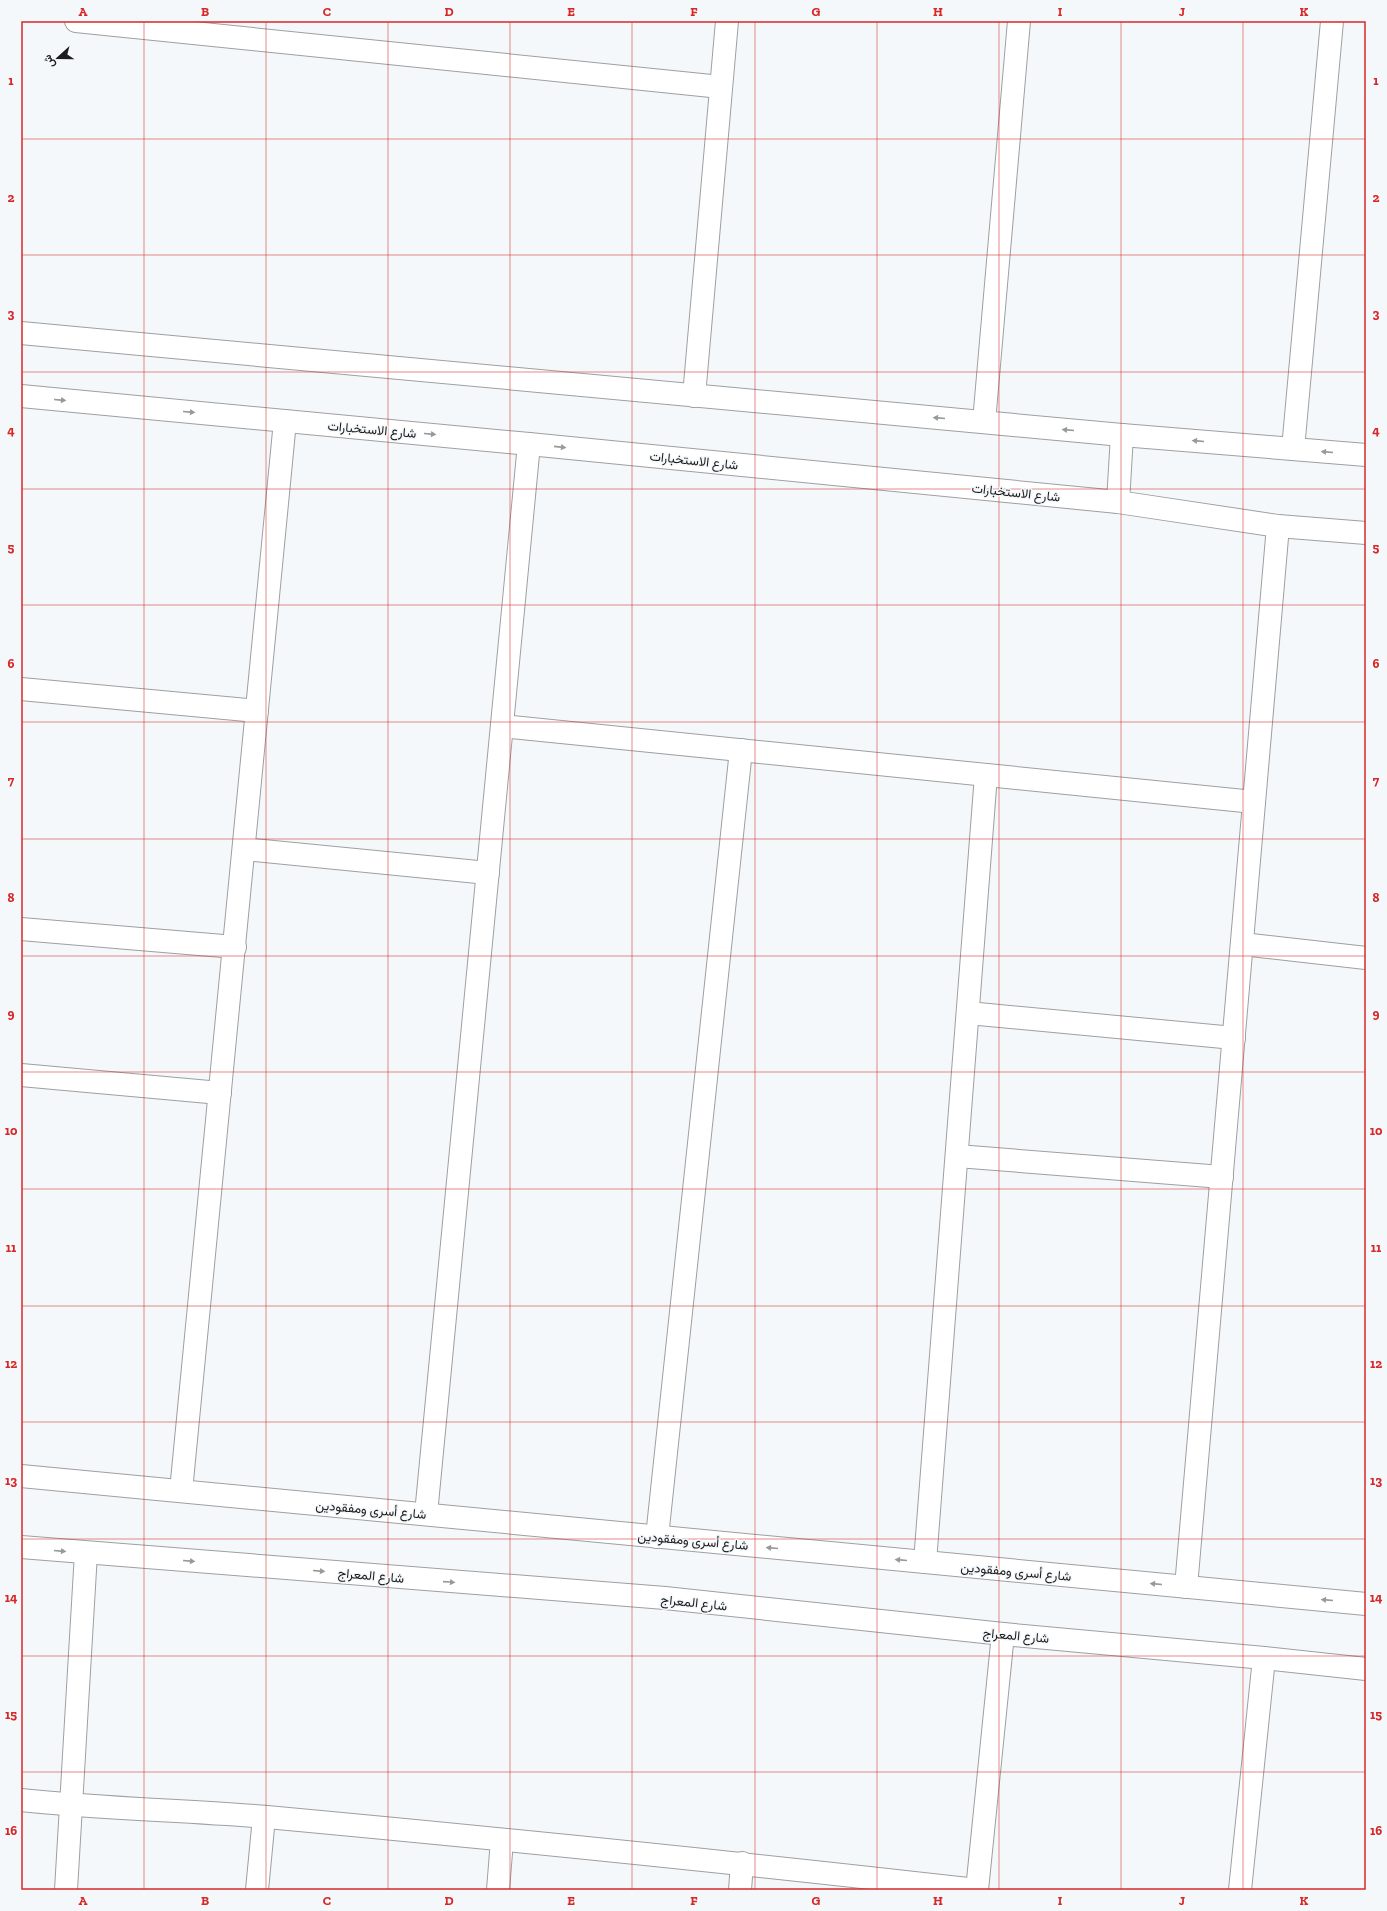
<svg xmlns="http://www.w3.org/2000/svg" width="1387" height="1911" viewBox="0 0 1387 1911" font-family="'Zilla Slab',Vazirmatn,serif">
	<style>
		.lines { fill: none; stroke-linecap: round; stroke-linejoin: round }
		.minor-casing { stroke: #9d9fa1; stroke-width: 24 }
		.tertiary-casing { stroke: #9d9fa1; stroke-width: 24 }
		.secondary-casing { stroke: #9d9fa1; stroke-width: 24 }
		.minor { stroke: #fff; stroke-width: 22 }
		.tertiary { stroke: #fff; stroke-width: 22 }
		.secondary { stroke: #fff; stroke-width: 22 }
		.oneway { fill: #989999 }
		.grid { fill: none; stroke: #d62828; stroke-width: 1; stroke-opacity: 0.55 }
		.labels { text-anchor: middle; stroke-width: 3; stroke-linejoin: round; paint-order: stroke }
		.street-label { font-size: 13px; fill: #1b1c1d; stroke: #f5f8fa }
		.neatline { fill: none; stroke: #d62828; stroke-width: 1.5 }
		.grid-label { font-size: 13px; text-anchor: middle; font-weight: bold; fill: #d62828 }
	</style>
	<rect width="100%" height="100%" fill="#f5f8fa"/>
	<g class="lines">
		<g class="minor-casing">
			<g id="minor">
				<path d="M 76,21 L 721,87"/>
				<path d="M 694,396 L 727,21"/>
				<path d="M 984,422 L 1019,21"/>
				<path d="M 1293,449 L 1332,21"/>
				<path d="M 21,689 L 257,711"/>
				<path d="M 502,726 L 1254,802"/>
				<path d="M 244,849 L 488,873"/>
				<path d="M 21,929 L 235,947"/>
				<path d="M 1242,944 L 1366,958"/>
				<path d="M 968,1013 L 1234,1038"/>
				<path d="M 21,1075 L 220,1093"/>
				<path d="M 957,1156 L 1222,1177"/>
				<path d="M 181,1491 L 285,421"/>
				<path d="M 426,1514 L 529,444"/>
				<path d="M 657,1537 L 741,750"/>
				<path d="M 925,1562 L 986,775"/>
				<path d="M 1186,1587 L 1278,526"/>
				<path d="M 21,1800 C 103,1809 185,1810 267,1817 C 504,1839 741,1863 977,1890"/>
				<path d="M 66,1890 L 86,1553"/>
				<path d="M 257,1890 L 264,1817"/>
				<path d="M 498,1890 L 502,1840"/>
				<path d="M 740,1890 L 742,1863"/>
				<path d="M 977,1890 L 1003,1634"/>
			</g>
		</g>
		<g class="tertiary-casing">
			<g id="tertiary">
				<path d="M 21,1476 L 1366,1604"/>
				<path d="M 21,1547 L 665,1598 L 1003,1634 L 1264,1658 L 1366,1669"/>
				<path d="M 1240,1890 L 1264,1658"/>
			</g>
		</g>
		<g class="secondary-casing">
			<g id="secondary">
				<path d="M 21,333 L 1122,435 L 1366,455"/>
				<path d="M 21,396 L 529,444 L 1118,502 L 1278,526 L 1366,533"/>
				<path d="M 1118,502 L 1122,435"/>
			</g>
		</g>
		<use href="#minor" class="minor"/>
		<use href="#tertiary" class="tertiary"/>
		<use href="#secondary" class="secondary"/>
	</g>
	<defs><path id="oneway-solid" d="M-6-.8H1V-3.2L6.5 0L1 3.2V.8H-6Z"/></defs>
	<g class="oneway">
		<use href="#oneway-solid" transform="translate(60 400) rotate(5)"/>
		<use href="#oneway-solid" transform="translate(189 412) rotate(5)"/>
		<use href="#oneway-solid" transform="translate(939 418) rotate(-175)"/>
		<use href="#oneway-solid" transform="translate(1068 430) rotate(-175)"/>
		<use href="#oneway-solid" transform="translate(430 434) rotate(5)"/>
		<use href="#oneway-solid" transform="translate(1198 441) rotate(-175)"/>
		<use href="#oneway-solid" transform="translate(560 447) rotate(6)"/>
		<use href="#oneway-solid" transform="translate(1327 452) rotate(-175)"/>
		<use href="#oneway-solid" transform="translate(772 1548) rotate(-175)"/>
		<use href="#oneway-solid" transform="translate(60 1551) rotate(5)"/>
		<use href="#oneway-solid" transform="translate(901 1560) rotate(-175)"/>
		<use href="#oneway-solid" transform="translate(189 1561) rotate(5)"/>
		<use href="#oneway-solid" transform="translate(319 1571) rotate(5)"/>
		<use href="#oneway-solid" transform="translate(449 1582) rotate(4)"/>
		<use href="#oneway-solid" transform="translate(1156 1584) rotate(-175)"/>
		<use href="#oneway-solid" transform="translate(1327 1600) rotate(-175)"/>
	</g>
	<path class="grid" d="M 144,21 L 144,1890M 266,21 L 266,1890M 388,21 L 388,1890M 510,21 L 510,1890M 632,21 L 632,1890M 755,21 L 755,1890M 877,21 L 877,1890M 999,21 L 999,1890M 1121,21 L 1121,1890M 1243,21 L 1243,1890M 21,139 L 1366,139M 21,255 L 1366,255M 21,372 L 1366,372M 21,489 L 1366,489M 21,605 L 1366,605M 21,722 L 1366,722M 21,839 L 1366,839M 21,956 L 1366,956M 21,1072 L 1366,1072M 21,1189 L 1366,1189M 21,1306 L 1366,1306M 21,1422 L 1366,1422M 21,1539 L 1366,1539M 21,1656 L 1366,1656M 21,1772 L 1366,1772"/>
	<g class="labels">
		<g class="street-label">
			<text transform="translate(372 429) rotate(5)" y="5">شارع الاستخبارات</text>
			<text transform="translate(694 460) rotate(6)" y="5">شارع الاستخبارات</text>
			<text transform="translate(1016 492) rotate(6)" y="5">شارع الاستخبارات</text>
			<text transform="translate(371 1509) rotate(5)" y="5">شارع أسرى ومفقودين</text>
			<text transform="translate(693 1540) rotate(5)" y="5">شارع أسرى ومفقودين</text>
			<text transform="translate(1016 1571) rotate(5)" y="5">شارع أسرى ومفقودين</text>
			<text transform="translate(371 1575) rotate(5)" y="5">شارع المعراج</text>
			<text transform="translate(694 1602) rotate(6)" y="5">شارع المعراج</text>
			<text transform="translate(1016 1635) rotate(5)" y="5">شارع المعراج</text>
		</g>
	</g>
	<rect width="1387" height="1911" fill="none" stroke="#f5f8fa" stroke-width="44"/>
	<g transform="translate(58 58) rotate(249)" stroke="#f5f8fa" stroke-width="3" paint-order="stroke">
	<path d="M0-3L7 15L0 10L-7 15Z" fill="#1b1c1d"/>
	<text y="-6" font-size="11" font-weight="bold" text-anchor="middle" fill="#1b1c1d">ش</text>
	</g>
	<rect x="22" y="22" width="1343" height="1867" class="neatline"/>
	<g class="grid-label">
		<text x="83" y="16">A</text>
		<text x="205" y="16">B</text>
		<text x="327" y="16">C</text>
		<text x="449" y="16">D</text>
		<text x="571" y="16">E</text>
		<text x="694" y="16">F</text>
		<text x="816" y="16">G</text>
		<text x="938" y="16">H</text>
		<text x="1060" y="16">I</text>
		<text x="1182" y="16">J</text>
		<text x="1304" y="16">K</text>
		<text x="11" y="85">1</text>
		<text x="1376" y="85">1</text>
		<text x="11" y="202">2</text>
		<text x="1376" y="202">2</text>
		<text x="11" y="318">3</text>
		<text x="1376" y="318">3</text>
		<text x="11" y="435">4</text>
		<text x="1376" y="435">4</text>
		<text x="11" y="552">5</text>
		<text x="1376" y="552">5</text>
		<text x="11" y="668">6</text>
		<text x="1376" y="668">6</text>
		<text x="11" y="785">7</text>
		<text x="1376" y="785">7</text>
		<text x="11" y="902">8</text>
		<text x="1376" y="902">8</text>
		<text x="11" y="1018">9</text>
		<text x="1376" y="1018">9</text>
		<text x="11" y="1135">10</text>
		<text x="1376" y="1135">10</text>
		<text x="11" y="1252">11</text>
		<text x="1376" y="1252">11</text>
		<text x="11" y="1368">12</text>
		<text x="1376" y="1368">12</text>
		<text x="11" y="1485">13</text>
		<text x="1376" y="1485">13</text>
		<text x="11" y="1602">14</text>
		<text x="1376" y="1602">14</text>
		<text x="11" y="1719">15</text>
		<text x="1376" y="1719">15</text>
		<text x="11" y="1835">16</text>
		<text x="1376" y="1835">16</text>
		<text x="83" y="1905">A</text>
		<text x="205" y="1905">B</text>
		<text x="327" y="1905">C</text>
		<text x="449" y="1905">D</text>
		<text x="571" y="1905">E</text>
		<text x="694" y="1905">F</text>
		<text x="816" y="1905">G</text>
		<text x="938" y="1905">H</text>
		<text x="1060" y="1905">I</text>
		<text x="1182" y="1905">J</text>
		<text x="1304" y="1905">K</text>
	</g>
</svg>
